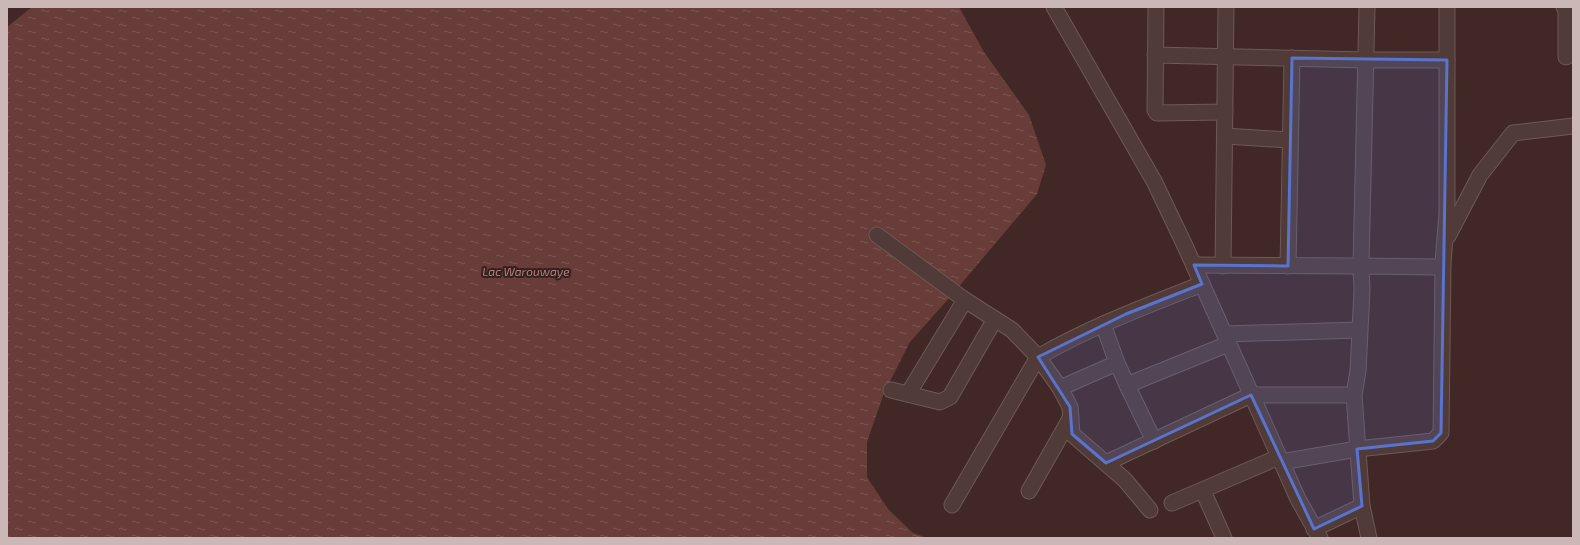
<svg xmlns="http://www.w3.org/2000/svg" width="1580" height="545" viewBox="0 0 1580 545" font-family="'Exo 2',sans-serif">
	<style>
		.water { fill: url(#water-ripples) }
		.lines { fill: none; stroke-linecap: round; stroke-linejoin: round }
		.minor-casing { stroke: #6e5957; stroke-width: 17 }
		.minor { stroke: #513b39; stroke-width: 15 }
		.marked { fill: #5a73cc; fill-opacity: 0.2; stroke: #5a73cc; stroke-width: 3; stroke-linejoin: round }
		.labels { text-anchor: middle; stroke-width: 4; stroke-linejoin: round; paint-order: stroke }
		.water-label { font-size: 12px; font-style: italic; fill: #b3807c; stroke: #36201e }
	</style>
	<defs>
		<pattern id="water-ripples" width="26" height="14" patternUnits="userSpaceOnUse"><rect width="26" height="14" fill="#683c38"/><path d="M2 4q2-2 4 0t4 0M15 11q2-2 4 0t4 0" fill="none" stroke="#7c5653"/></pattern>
	</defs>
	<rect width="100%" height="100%" fill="#412725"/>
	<path class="water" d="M 32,7 L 959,7 L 984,52 L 1029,115 L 1046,165 L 1037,194 L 951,296 L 910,342 L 884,393 L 867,442 L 867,477 L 888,509 L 913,533 L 928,538 L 7,538 L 7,27 Z"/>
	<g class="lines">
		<g class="minor-casing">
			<g id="minor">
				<path d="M 1054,7 L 1154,181 L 1186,248 L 1298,499 L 1320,538"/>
				<path d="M 1156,7 L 1155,110 L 1157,113 L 1225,112"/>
				<path d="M 1564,7 L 1566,8 L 1566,57"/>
				<path d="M 1155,55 L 1366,60 L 1447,60"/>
				<path d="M 1225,136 L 1290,140"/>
				<path d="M 877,235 L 965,300 L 1012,330 L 1038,357 L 952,505"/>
				<path d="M 1448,236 L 1480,175 L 1513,133 L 1573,126"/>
				<path d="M 1194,265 L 1361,266 L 1367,7"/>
				<path d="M 1223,266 L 1226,7"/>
				<path d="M 1288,266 L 1292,58"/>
				<path d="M 1103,324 L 1117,363"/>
				<path d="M 1225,334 L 1359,330"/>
				<path d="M 1127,385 L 1154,441"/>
				<path d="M 1060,388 L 1117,363 L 1127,385 L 1228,344"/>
				<path d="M 891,390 L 940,402 L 950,397 L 995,319"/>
				<path d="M 908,394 L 965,300"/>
				<path d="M 1281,462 L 1357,449 L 1433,441 L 1441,433 L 1443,263"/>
				<path d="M 1106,463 L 1251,395 L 1354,395"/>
				<path d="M 1029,491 L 1071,417"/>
				<path d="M 1203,491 L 1224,538"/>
				<path d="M 1172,503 L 1279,457"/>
				<path d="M 1150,510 L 1125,480 L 1072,434 L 1070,407 L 1060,388 L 1038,357 C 1090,327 1146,306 1202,284"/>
				<path d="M 1314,529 L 1362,506"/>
				<path d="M 1369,538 L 1362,506 L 1354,395 L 1358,371 L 1362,290 L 1361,266 L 1437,267 L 1443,263 L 1447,213 L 1447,7"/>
			</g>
		</g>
		<use href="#minor" class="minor"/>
	</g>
	<path class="marked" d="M 1292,58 L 1447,60 L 1441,433 L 1433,441 L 1357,449 L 1362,506 L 1314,529 L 1251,395 L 1106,463 L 1072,434 L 1070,407 L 1038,357 L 1126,314 L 1202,284 L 1194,265 L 1288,266 Z"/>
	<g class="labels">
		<g class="water-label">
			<text x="526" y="276">Lac Warouwaye</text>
		</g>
	</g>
	<rect width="1580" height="545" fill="none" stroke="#cbb8b6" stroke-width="16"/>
</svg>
